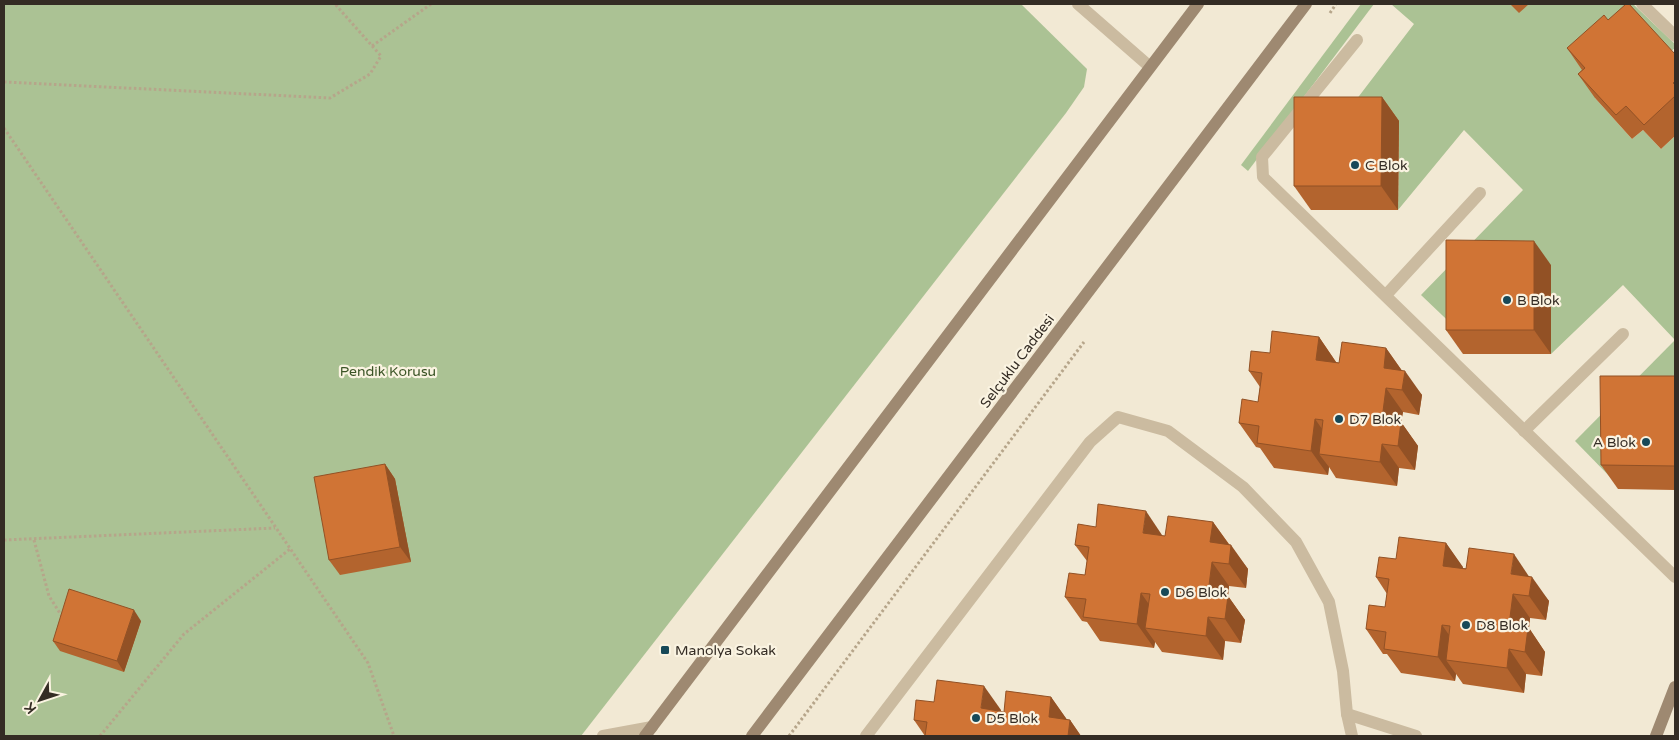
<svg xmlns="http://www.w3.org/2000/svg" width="1679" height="740" viewBox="0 0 1679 740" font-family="'Varela Round',sans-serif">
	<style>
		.green { fill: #abc294 }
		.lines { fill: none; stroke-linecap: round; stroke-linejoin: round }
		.path { stroke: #b6a58a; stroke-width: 3; stroke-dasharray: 2.5 2.5; stroke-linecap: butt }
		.lane { stroke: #cbbba0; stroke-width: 12 }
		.street { stroke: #cbbba0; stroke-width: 12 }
		.secondary { stroke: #9e8971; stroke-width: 12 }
		.wall { fill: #b3642e }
		.shaded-wall { fill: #925125 }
		.building { fill: #d07435; stroke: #925125 }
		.poi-dot { fill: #174958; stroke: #faf3e1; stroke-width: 2 }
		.labels { text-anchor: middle; stroke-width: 4.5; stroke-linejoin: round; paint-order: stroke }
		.poi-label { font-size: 14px; fill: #342c24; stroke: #faf3e1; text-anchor: start }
		.street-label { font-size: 14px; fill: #342c24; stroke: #faf3e1 }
		.park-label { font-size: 14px; fill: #3b5426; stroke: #faf3e1 }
	</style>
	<rect width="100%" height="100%" fill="#f2e9d4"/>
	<g class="green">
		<path d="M 4,4 L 1021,4 L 1087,69 L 1084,87 L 1066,113 L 581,736 L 4,736 Z"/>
		<path d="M 1361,4 L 1374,4 L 1248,171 L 1241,165 Z"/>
		<path d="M 1391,4 L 1633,4 L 1675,44 L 1675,48 L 1669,53 L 1595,98 L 1632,139 L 1643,130 L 1661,149 L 1675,136 L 1675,340 L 1623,285 L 1551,354 L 1551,265 L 1463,335 L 1421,295 L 1523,190 L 1464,130 L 1398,210 L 1399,121 L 1340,121 L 1414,24 Z"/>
		<path d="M 1675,340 L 1675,400 L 1617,484 L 1575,441 Z"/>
	</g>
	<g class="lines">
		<g class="path">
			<path d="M 1330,13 L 1336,4"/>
			<path d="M 372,46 L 431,4"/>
			<path d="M 4,82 L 330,98 L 370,74 L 381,56 L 335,4"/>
			<path d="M 4,128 L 368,663 L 394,736"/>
			<path d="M 4,540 L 275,528"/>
			<path d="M 34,540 L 49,596 L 63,618"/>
			<path d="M 100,736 L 184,634 L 290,549"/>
			<path d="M 789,736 L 1084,342"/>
		</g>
		<g class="lane">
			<path d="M 1642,4 L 1675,36"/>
			<path d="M 1357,40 L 1262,157 L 1263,177 L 1675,577"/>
			<path d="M 1386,295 L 1480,193"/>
			<path d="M 1524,431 L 1623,334"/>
			<path d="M 1347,714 L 1352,736"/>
			<path d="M 603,736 L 652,727"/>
			<path d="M 866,736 L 1090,442 L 1118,417 L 1168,431 L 1243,487 L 1296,542 L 1329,602 L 1343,671 L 1347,714 L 1416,736"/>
		</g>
		<path class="street" d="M 1078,4 L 1149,66"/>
		<g class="secondary">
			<path d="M 645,736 L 1198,4"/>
			<path d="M 752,736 L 1306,4"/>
			<path d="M 1656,736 L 1675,687"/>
		</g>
	</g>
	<g class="wall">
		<path d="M 1510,4 L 1529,4 L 1519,13 Z"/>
		<path d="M 1608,20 L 1675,54 L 1675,136 L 1661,149 L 1643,130 L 1632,139 L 1595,98 L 1578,74 L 1582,70 L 1567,48 Z"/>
		<path d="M 1382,97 L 1399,121 L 1398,210 L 1311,210 L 1294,186 Z"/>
		<path d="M 1551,265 L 1551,354 L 1463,354 L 1446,330 Z"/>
		<path d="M 1319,337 L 1336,362 L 1339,363 L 1386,348 L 1402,371 L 1422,395 L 1419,415 L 1403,412 L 1401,422 L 1418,446 L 1415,470 L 1399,468 L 1397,486 L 1336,478 L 1329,467 L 1328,475 L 1274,468 L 1260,448 L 1256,447 L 1239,423 L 1258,402 L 1260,387 L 1249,371 L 1270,353 Z"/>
		<path d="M 1675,376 L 1675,490 L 1618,489 L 1601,465 Z"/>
		<path d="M 385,464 L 395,479 L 411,562 L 340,575 L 329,560 Z"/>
		<path d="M 1213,522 L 1229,544 L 1248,569 L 1246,588 L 1229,586 L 1228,596 L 1245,620 L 1241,643 L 1225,641 L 1223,660 L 1162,652 L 1155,642 L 1154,648 L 1100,641 L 1087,622 L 1082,621 L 1065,597 L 1085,575 L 1087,561 L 1075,545 L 1162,535 L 1162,536 L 1165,536 Z"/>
		<path d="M 1446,543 L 1463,568 L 1529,577 L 1549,601 L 1546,620 L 1530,618 L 1529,628 L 1545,652 L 1542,676 L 1526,674 L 1524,693 L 1463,684 L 1456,674 L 1455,681 L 1401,673 L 1387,654 L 1383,654 L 1366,629 L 1385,607 L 1387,594 L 1376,577 L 1396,559 Z"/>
		<path d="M 141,621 L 124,672 L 60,651 L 53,641 Z"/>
		<path d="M 1051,697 L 1067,720 L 1070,720 L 1081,736 L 925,736 L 914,720 L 1001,710 L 1001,712 L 1004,712 Z"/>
	</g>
	<g class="shaded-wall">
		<path d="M 1382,97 L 1399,121 L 1398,210 L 1381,186 Z"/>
		<path d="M 1534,241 L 1551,265 L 1551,354 L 1534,330 Z"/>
		<path d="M 1319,337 L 1336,362 L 1333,384 L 1316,360 Z"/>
		<path d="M 1386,348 L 1403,372 L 1384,368 Z"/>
		<path d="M 1405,371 L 1422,395 L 1419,415 L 1402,390 Z"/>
		<path d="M 1386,388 L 1403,412 L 1401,422 L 1418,446 L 1415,470 L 1398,446 L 1382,419 Z"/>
		<path d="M 1315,419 L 1332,443 L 1319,454 L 1329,467 L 1328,475 L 1311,451 Z"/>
		<path d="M 1382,444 L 1399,468 L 1397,486 L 1380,462 Z"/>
		<path d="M 385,464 L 395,479 L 411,562 L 400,547 Z"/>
		<path d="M 1146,511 L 1162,535 L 1160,557 L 1143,533 Z"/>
		<path d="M 1213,522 L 1230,546 L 1210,542 Z"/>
		<path d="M 1446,543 L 1463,567 L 1460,590 L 1443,566 Z"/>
		<path d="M 1231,545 L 1248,569 L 1246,588 L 1229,564 Z"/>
		<path d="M 1514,554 L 1530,578 L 1511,574 Z"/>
		<path d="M 1212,562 L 1229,586 L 1228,596 L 1245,620 L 1241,643 L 1225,619 L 1208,593 Z"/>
		<path d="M 1532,577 L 1549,601 L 1546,620 L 1529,596 Z"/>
		<path d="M 1141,593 L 1158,617 L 1145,628 L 1155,642 L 1154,648 L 1137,624 Z"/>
		<path d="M 1513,594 L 1530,618 L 1529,628 L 1545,652 L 1542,676 L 1525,652 L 1509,625 Z"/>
		<path d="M 134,610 L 141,621 L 124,672 L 117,661 Z"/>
		<path d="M 1208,617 L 1225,641 L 1223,660 L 1206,636 Z"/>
		<path d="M 1442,625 L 1459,649 L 1446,660 L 1456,674 L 1455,681 L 1438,657 Z"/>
		<path d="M 1509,649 L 1526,674 L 1524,693 L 1507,668 Z"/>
		<path d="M 984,686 L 1001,710 L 998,733 L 981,708 Z"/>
		<path d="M 1051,697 L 1068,721 L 1049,717 Z"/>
		<path d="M 1070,720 L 1081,736 L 1068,736 Z"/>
	</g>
	<g class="building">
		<path d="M 1626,4 L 1629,4 L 1675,54 L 1675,81 L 1673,83 L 1675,85 L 1675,96 L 1644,125 L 1626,106 L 1616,115 L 1578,74 L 1585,68 L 1567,48 L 1604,15 L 1608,20 Z"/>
		<path d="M 1294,97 L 1382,97 L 1381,186 L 1294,186 Z"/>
		<path d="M 1446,240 L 1534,241 L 1534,330 L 1446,330 Z"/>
		<path d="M 1272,331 L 1319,337 L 1316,360 L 1339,363 L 1342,342 L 1386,348 L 1384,368 L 1405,371 L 1402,390 L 1386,388 L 1382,419 L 1401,422 L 1398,446 L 1382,444 L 1380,462 L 1319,454 L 1323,420 L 1315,419 L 1311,451 L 1257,443 L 1259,426 L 1239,423 L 1242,399 L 1258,402 L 1262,373 L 1249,371 L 1251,351 L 1270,353 Z"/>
		<path d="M 1600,376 L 1675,376 L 1675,466 L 1601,465 Z"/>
		<path d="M 385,464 L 400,547 L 329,560 L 314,477 Z"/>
		<path d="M 1098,504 L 1146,511 L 1143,533 L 1165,536 L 1168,516 L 1213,522 L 1210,542 L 1231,545 L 1229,564 L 1212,562 L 1208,593 L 1228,596 L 1225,619 L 1208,617 L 1206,636 L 1145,628 L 1150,594 L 1141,593 L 1137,624 L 1083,617 L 1086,599 L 1065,597 L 1069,573 L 1085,575 L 1089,547 L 1075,545 L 1078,524 L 1096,527 Z"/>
		<path d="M 1399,537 L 1446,543 L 1443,566 L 1466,569 L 1469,548 L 1514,554 L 1511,574 L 1532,577 L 1529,596 L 1513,594 L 1509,625 L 1528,628 L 1525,652 L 1509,649 L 1507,668 L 1446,660 L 1450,626 L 1442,625 L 1438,657 L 1384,649 L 1386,632 L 1366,629 L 1369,605 L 1385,607 L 1389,579 L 1376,577 L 1379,557 L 1396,559 Z"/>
		<path d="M 69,589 L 134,610 L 117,661 L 53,641 Z"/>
		<path d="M 937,680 L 984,686 L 981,708 L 1004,712 L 1006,691 L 1051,697 L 1049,717 L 1070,720 L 1068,736 L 925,736 L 927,722 L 914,720 L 916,700 L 934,702 Z"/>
	</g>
	<g class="poi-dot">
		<circle cx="1355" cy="165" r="5"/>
		<circle cx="1507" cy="300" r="5"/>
		<circle cx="1339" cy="419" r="5"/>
		<circle cx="1646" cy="442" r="5"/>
		<circle cx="1165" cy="592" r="5"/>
		<circle cx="1466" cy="625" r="5"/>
		<rect x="660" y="645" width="10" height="10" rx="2.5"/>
		<circle cx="976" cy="718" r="5"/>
	</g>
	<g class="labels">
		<g class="poi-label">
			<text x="1365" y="170">C Blok</text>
			<text x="1517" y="305">B Blok</text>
			<text x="1349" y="424">D7 Blok</text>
			<text x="1636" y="447" text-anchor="end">A Blok</text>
			<text x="1175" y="597">D6 Blok</text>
			<text x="1476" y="630">D8 Blok</text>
			<text x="675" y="655">Manolya Sokak</text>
			<text x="986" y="723">D5 Blok</text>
		</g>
		<g class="street-label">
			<text transform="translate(1017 361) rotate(-53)" y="5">Selçuklu Caddesi</text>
		</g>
		<g class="park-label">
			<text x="388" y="376">Pendik Korusu</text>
		</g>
	</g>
	<rect width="1679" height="740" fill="none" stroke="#342c24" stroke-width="10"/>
	<g transform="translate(40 700) rotate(230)" stroke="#faf3e1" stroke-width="4" paint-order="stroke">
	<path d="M0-4L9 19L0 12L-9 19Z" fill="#342c24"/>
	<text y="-8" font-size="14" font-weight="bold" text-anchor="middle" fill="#342c24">K</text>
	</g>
</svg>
